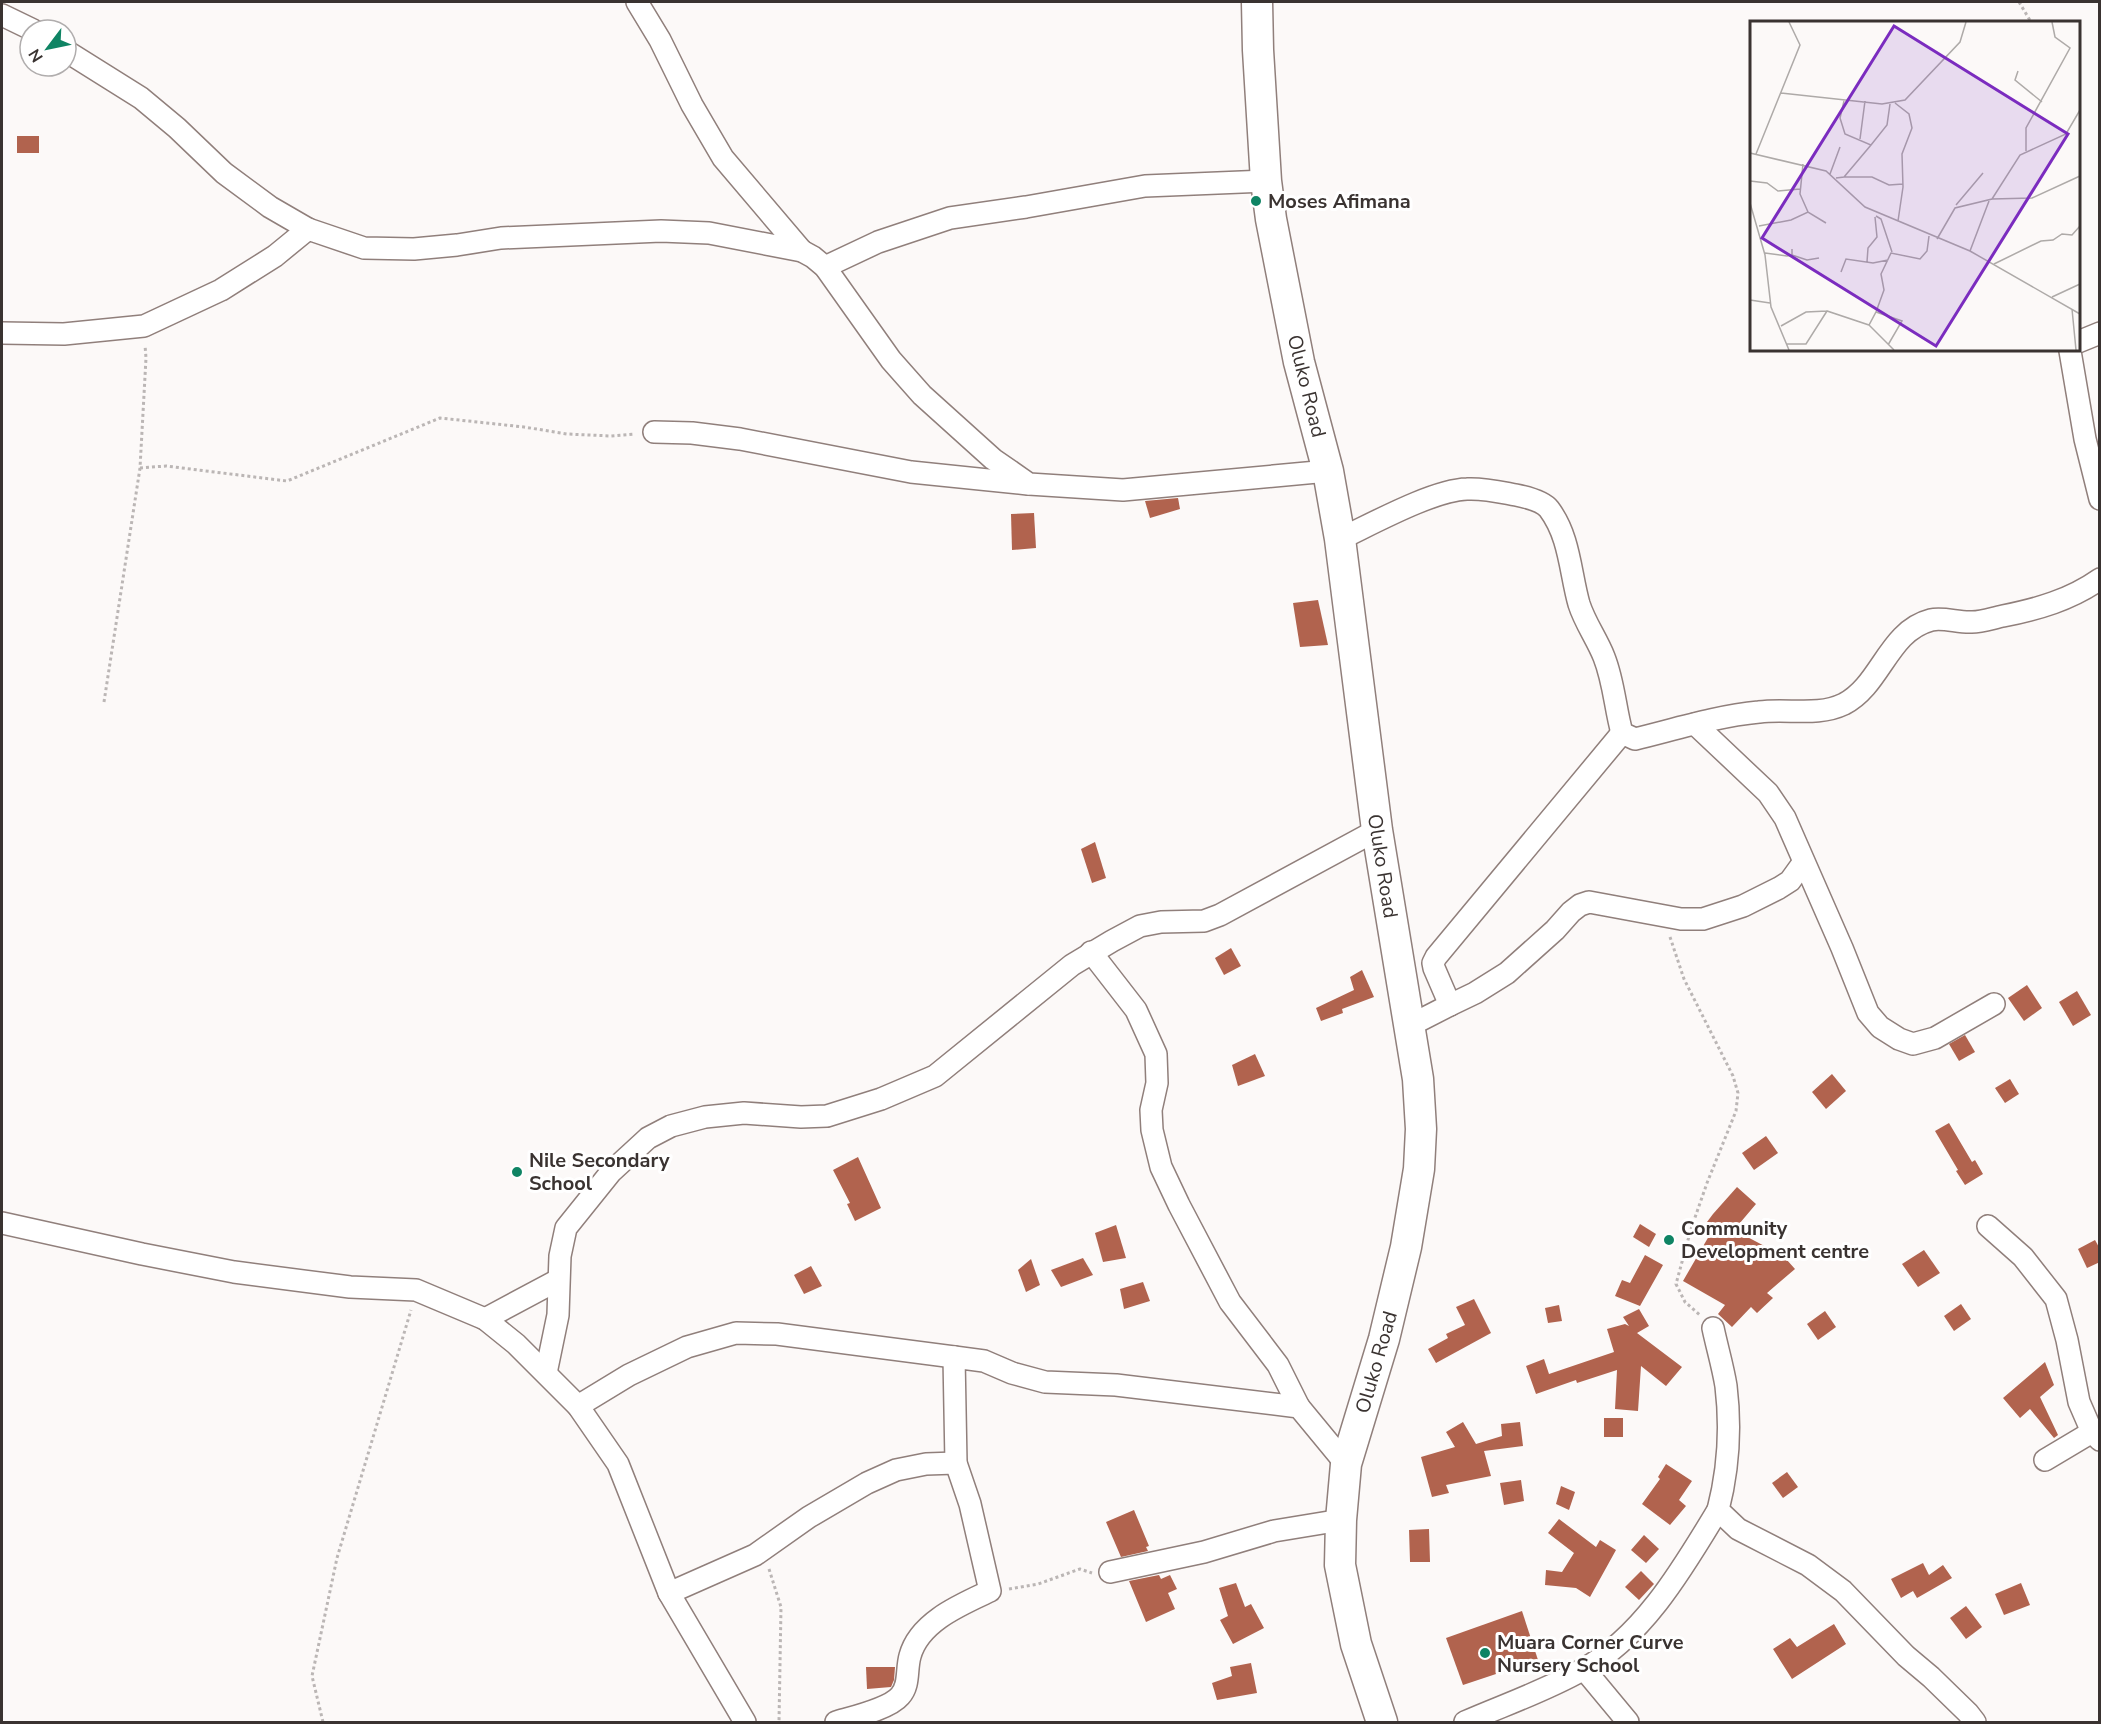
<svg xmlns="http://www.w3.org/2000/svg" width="2101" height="1724" viewBox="0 0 2101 1724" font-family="'Nunito Sans',sans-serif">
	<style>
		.building { fill: #b1634e }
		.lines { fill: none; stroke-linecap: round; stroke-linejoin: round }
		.street-casing { stroke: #907f7b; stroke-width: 24 }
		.secondary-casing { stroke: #907f7b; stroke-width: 33 }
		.path { stroke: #bbb6b5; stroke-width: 3; stroke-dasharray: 3 3; stroke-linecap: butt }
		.street { stroke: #fff; stroke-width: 21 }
		.secondary { stroke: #fff; stroke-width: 30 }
		.poi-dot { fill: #0f8464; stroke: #fff; stroke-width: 2 }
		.labels { text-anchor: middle; stroke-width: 6; stroke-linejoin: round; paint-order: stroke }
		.poi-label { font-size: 20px; font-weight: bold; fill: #3a3331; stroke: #fff; text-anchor: start }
		.street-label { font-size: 20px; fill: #3a3331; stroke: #fff }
		.inset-road { fill: none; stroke: #aeaaa8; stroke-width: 1.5 }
		.view { fill: #7b2cbf; fill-opacity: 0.15; stroke: #7b2cbf; stroke-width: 3 }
		.inset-edge { fill: none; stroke: #3a3331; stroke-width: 3 }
	</style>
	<rect width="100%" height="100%" fill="#fcf9f8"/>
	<g class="building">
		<rect x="17" y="136" width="22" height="17"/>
		<path d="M 1178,498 L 1180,509 L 1150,518 L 1145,501 Z"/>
		<path d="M 1034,513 L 1036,548 L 1012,550 L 1011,514 Z"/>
		<path d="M 1318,600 L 1328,645 L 1300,647 L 1293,603 Z"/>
		<path d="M 1095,842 L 1106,878 L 1092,883 L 1081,849 Z"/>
		<path d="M 1231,948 L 1241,966 L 1224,975 L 1215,958 Z"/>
		<path d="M 1362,970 L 1374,997 L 1342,1009 L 1343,1013 L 1321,1021 L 1316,1008 L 1354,990 L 1350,977 Z"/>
		<path d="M 2027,985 L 2042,1008 L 2024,1021 L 2008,998 Z"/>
		<path d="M 2077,991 L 2091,1015 L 2073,1026 L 2059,1002 Z"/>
		<path d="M 1965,1035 L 1975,1052 L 1959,1061 L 1949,1044 Z"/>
		<path d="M 1255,1054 L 1265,1076 L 1238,1086 L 1232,1065 Z"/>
		<path d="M 1832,1074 L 1846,1091 L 1826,1109 L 1812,1092 Z"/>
		<path d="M 2010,1079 L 2019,1094 L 2005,1103 L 1995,1088 Z"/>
		<path d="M 1949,1123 L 1972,1162 L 1975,1160 L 1983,1174 L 1965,1185 L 1956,1171 L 1958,1170 L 1935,1131 Z"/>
		<path d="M 1766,1136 L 1778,1153 L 1754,1170 L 1742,1153 Z"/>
		<path d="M 858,1157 L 881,1208 L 855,1221 L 847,1204 L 850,1203 L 833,1170 Z"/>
		<path d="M 1737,1187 L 1756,1204 L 1734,1230 L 1774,1251 L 1777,1249 L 1795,1269 L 1767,1293 L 1773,1298 L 1757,1313 L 1751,1307 L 1732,1327 L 1718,1314 L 1725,1305 L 1683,1281 L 1709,1236 L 1701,1230 L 1713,1214 Z"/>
		<path d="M 1640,1224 L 1656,1234 L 1649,1247 L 1633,1237 Z"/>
		<path d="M 1116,1225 L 1126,1258 L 1103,1262 L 1095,1233 Z"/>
		<path d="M 2095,1240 L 2100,1249 L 2100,1262 L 2087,1268 L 2078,1249 Z"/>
		<path d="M 1924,1250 L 1940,1273 L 1918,1287 L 1902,1264 Z"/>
		<path d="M 1645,1255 L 1663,1265 L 1640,1306 L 1615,1296 L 1622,1280 L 1630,1283 Z"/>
		<path d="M 1083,1258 L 1093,1275 L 1061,1287 L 1051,1270 Z"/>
		<path d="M 1031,1259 L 1040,1285 L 1026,1292 L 1018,1270 Z"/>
		<path d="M 811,1266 L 822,1286 L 804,1294 L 794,1275 Z"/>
		<path d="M 1143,1282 L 1150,1301 L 1124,1309 L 1120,1289 Z"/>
		<path d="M 1474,1299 L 1491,1333 L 1436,1363 L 1428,1349 L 1448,1338 L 1446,1334 L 1465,1325 L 1456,1307 Z"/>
		<path d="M 1961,1304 L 1971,1319 L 1954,1331 L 1944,1316 Z"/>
		<path d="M 1559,1305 L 1562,1321 L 1548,1323 L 1545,1308 Z"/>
		<path d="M 1639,1309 L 1649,1326 L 1637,1333 L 1682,1367 L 1666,1386 L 1641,1366 L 1638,1411 L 1615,1409 L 1617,1370 L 1577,1383 L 1576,1380 L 1536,1394 L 1526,1366 L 1544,1359 L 1549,1374 L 1614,1352 L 1607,1329 L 1625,1324 L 1629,1326 L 1623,1317 Z"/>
		<path d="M 1825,1311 L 1836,1327 L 1818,1340 L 1807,1324 Z"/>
		<path d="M 2045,1362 L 2054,1385 L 2040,1397 L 2058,1435 L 2054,1438 L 2030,1409 L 2020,1418 L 2003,1398 Z"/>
		<rect x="1604" y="1418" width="19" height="19"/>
		<path d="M 1463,1422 L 1476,1444 L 1502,1436 L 1501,1424 L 1520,1422 L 1523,1446 L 1484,1451 L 1491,1476 L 1446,1485 L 1449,1493 L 1432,1497 L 1421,1457 L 1455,1447 L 1446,1432 Z"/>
		<path d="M 1666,1464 L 1692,1481 L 1679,1500 L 1686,1506 L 1670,1525 L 1642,1504 L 1660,1479 L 1658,1477 Z"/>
		<path d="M 1787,1472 L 1798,1487 L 1783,1498 L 1772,1483 Z"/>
		<path d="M 1521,1480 L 1524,1501 L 1504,1505 L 1500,1483 Z"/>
		<path d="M 1561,1486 L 1575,1492 L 1569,1510 L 1556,1504 Z"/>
		<path d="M 1134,1510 L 1149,1546 L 1146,1547 L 1148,1551 L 1121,1557 L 1106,1522 Z"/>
		<path d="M 1559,1519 L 1596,1547 L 1600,1540 L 1616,1550 L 1590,1597 L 1576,1588 L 1545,1585 L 1546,1570 L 1562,1572 L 1574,1553 L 1548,1533 Z"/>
		<path d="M 1429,1529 L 1430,1562 L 1410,1562 L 1409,1530 Z"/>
		<path d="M 1644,1535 L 1659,1549 L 1646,1563 L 1631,1550 Z"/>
		<path d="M 1923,1563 L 1929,1575 L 1943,1565 L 1952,1578 L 1917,1598 L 1913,1591 L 1901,1598 L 1891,1579 Z"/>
		<path d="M 1641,1571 L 1654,1584 L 1639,1600 L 1625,1587 Z"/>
		<path d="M 1159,1575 L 1161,1579 L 1170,1575 L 1177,1589 L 1168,1593 L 1175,1609 L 1146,1622 L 1129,1581 Z"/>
		<path d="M 1236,1583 L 1245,1607 L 1251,1604 L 1264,1628 L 1233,1644 L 1220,1620 L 1228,1616 L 1219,1588 Z"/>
		<path d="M 2021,1583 L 2030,1605 L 2004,1615 L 1995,1594 Z"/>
		<path d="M 1966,1606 L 1982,1627 L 1966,1639 L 1950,1618 Z"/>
		<path d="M 1522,1611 L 1538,1660 L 1463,1685 L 1446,1638 Z"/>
		<path d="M 1834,1624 L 1846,1644 L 1792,1679 L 1773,1649 L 1790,1638 L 1797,1647 Z"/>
		<path d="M 1251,1663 L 1257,1693 L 1217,1700 L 1212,1683 L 1232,1676 L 1230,1667 Z"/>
		<path d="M 866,1667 L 895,1667 L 894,1680 L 891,1687 L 867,1689 Z"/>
	</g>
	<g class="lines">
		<g class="street-casing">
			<g id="street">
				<path d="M 637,2 L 660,40 L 692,105 L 723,158 L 802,251"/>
				<path d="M 2,15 L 33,30"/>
				<path d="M 66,51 L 141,98 L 177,128 L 224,173 L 270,207 L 308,229 L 364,248 L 414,249 L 457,245 L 501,238 L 661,231 L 709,233 L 802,251 L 813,257 L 825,267 L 891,360 L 922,395 L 993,459 L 1029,484 L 1123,490 L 1328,471"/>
				<path d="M 825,267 L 878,242 L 950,218 L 1026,207 L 1145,186 L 1266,181"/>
				<path d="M 2,333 L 64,334 L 144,326 L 221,290 L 275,256 L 308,229"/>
				<path d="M 2078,342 L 2100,333"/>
				<path d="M 2071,350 L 2070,351 L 2085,439 L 2100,499"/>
				<path d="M 654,432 L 692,433 L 740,439 L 911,472 L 1028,484"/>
				<path d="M 1340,539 C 1372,524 1433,490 1467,489 C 1484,488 1500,492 1516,495 C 1526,497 1543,501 1549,509 C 1570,537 1570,572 1579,604 C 1585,623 1597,639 1604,657 C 1614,682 1615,708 1622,733 L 1635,739 C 1676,729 1717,716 1759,712 C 1788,708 1817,717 1844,704 C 1881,685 1888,631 1931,620 C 1943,617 1959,623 1972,622 C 1982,622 1993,618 2003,616 C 2038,609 2070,600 2100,579"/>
				<path d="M 1695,724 L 1768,793 L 1785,818 L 1842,948 L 1868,1013 L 1880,1027 L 1899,1039 L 1913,1044 L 1935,1038 L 1994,1004"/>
				<path d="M 1091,952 L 1136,1010 L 1156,1054 L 1157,1083 L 1151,1110 L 1152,1130 L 1161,1167 L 1179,1205 L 1230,1302 L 1278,1365 L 1299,1407"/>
				<path d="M 1450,1005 L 1475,993 L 1507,973 L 1555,930 L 1571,912 L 1580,905 L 1589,902 L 1681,919 L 1703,919 L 1743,906 L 1779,888 L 1790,881 L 1803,863"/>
				<path d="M 1409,1026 L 1450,1005 L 1434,968 L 1433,963 L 1436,957 L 1622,733"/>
				<path d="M 2,1223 L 142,1254 L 234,1272 L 350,1287 L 416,1290 L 485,1319 L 516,1344 L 578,1406 L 618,1464 L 669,1593 L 745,1722"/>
				<path d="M 1988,1226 L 2023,1257 L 2056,1299 L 2067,1340 L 2079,1402 L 2092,1432"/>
				<path d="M 485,1319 L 558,1280"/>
				<path d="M 1713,1328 C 1717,1347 1723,1367 1726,1386 C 1731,1427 1728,1471 1718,1510 L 1738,1529 L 1808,1565 L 1843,1591 L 1906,1656 L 1931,1677 L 1968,1713 L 1975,1722"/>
				<path d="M 546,1373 L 558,1315 L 560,1256 L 566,1228 L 611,1172 L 648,1138 L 671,1126 L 705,1117 L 744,1113 L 801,1117 L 827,1116 L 881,1099 L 935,1076 L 1072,965 L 1112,941 L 1140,926 L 1161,922 L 1204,921 L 1220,915 L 1377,830"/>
				<path d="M 578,1406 L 629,1375 L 687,1347 L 736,1333 L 777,1334 L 954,1357"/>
				<path d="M 2045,1460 L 2092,1432 L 2100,1440"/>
				<path d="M 1110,1572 L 1204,1552 L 1274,1531 L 1341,1520"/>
				<path d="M 669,1593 L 755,1555 L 809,1517 L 867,1483 L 896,1470 L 926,1464 L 956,1463"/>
				<path d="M 1584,1669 L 1628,1722"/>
				<path d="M 836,1722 C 853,1717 889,1709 900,1696 C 910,1685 906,1670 910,1656 C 919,1622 960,1605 990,1591 L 970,1504 L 956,1463 L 954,1357 L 984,1361 L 1012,1373 L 1045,1382 L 1116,1385 L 1299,1407 L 1346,1464"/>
				<path d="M 1465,1722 C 1504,1705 1545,1691 1582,1670 C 1643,1637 1683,1568 1718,1510"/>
			</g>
		</g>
		<g class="secondary-casing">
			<path id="secondary" d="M 1257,2 L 1258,50 L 1266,181 L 1271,219 L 1299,362 L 1328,471 L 1340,539 L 1377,830 L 1418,1079 L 1421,1129 L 1419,1169 L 1406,1247 L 1384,1339 L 1346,1464 L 1341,1520 L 1340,1565 L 1356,1644 L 1382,1722"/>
		</g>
		<g class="path">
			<path d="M 2019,2 L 2031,22"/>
			<path d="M 140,468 L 166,466 L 287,481 L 440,418 L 524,427 L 567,434 L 611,436 L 635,434"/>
			<path d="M 104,702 L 140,468 L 146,358 L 145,345"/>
			<path d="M 1670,937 L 1684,979 L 1733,1076 L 1738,1093 L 1736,1111 L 1707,1183 L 1691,1229 L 1676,1284 L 1685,1302 L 1701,1316"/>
			<path d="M 769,1569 L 781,1607 L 779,1722"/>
			<path d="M 1009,1589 L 1038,1584 L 1080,1569 L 1092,1573"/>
			<path d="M 323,1722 L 312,1676 L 337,1558 L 411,1310"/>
		</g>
		<use href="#street" class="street"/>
		<use href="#secondary" class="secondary"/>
	</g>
	<g class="poi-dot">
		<circle cx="1256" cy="201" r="6"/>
		<circle cx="517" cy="1172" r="6"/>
		<circle cx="1669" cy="1240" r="6"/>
		<circle cx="1485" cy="1653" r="6"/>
	</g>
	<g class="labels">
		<g class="poi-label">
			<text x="1268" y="208">Moses Afimana</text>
			<text x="529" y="1167">Nile Secondary<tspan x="529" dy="23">School</tspan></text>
			<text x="1681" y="1235">Community<tspan x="1681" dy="23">Development centre</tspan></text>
			<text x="1497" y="1649">Muara Corner Curve<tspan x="1497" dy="23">Nursery School</tspan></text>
		</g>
		<g class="street-label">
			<text transform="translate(1307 386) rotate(76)" y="7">Oluko Road</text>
			<text transform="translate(1383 866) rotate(81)" y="7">Oluko Road</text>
			<text transform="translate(1376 1362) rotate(-74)" y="7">Oluko Road</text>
		</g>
	</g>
	<g transform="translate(1750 21)">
		<rect width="330" height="330" fill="#fcf9f8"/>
		<path class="inset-road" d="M 268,50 L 265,59 L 292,81M 31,72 L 132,83 L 155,79 L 210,21 L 216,1M 145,82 L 159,93 L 162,107 L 152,133 L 153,166 L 148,200M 110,118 L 115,80M 121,124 L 137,104 L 140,83M 276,130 L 276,107 L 320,27 L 305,16 L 302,1M 0,132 L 76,150 L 115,186 L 220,230 L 330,293M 6,133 L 50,24 L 39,1M 53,143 L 50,173 L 58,191M 80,153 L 90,126M 94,156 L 122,156 L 139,164 L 153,163M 86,157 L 94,156 L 121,124 L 95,113 L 90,97 L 94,80M 0,160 L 17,162 L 28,170 L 50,168M 242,178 L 282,177 L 330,155M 0,182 L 15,234 L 21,286 L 39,329M 206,184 L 233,152M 126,195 L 131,198 L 142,231M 9,205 L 41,199 L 58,191 L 76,202M 187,218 L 205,187 L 242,178 L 270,134 L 316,113 L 330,89M 220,230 L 239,180M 15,232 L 37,235 L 42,234 L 42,228M 42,234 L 57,239 L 69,237M 117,241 L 118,227 L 127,216 L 125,196M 244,243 L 291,220 L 303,219 L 312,213 L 322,214 L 330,205M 91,251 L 96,238 L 123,242 L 138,239M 302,276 L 330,263M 0,279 L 20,282M 322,288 L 326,329M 126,291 L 134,269 L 131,253 L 141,232 L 170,238 L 177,230 L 179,215M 119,304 L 144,329M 31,305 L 56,291 L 77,290M 36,323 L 56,323 L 77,290 L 119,304 L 126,291 L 152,300 L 138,324"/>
		<path class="view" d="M 144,5 L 318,113 L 186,325 L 12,217 Z"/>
		<rect width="330" height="330" class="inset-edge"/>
	</g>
	<rect width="2101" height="1724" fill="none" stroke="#3a3331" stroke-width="6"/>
	<g transform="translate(48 48) rotate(238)"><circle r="28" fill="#ffffff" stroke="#b0adad" stroke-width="1.5"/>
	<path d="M0-4.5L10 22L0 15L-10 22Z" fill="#0f8464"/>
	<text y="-9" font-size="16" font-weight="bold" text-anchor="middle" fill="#3a3331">N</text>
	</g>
</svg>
